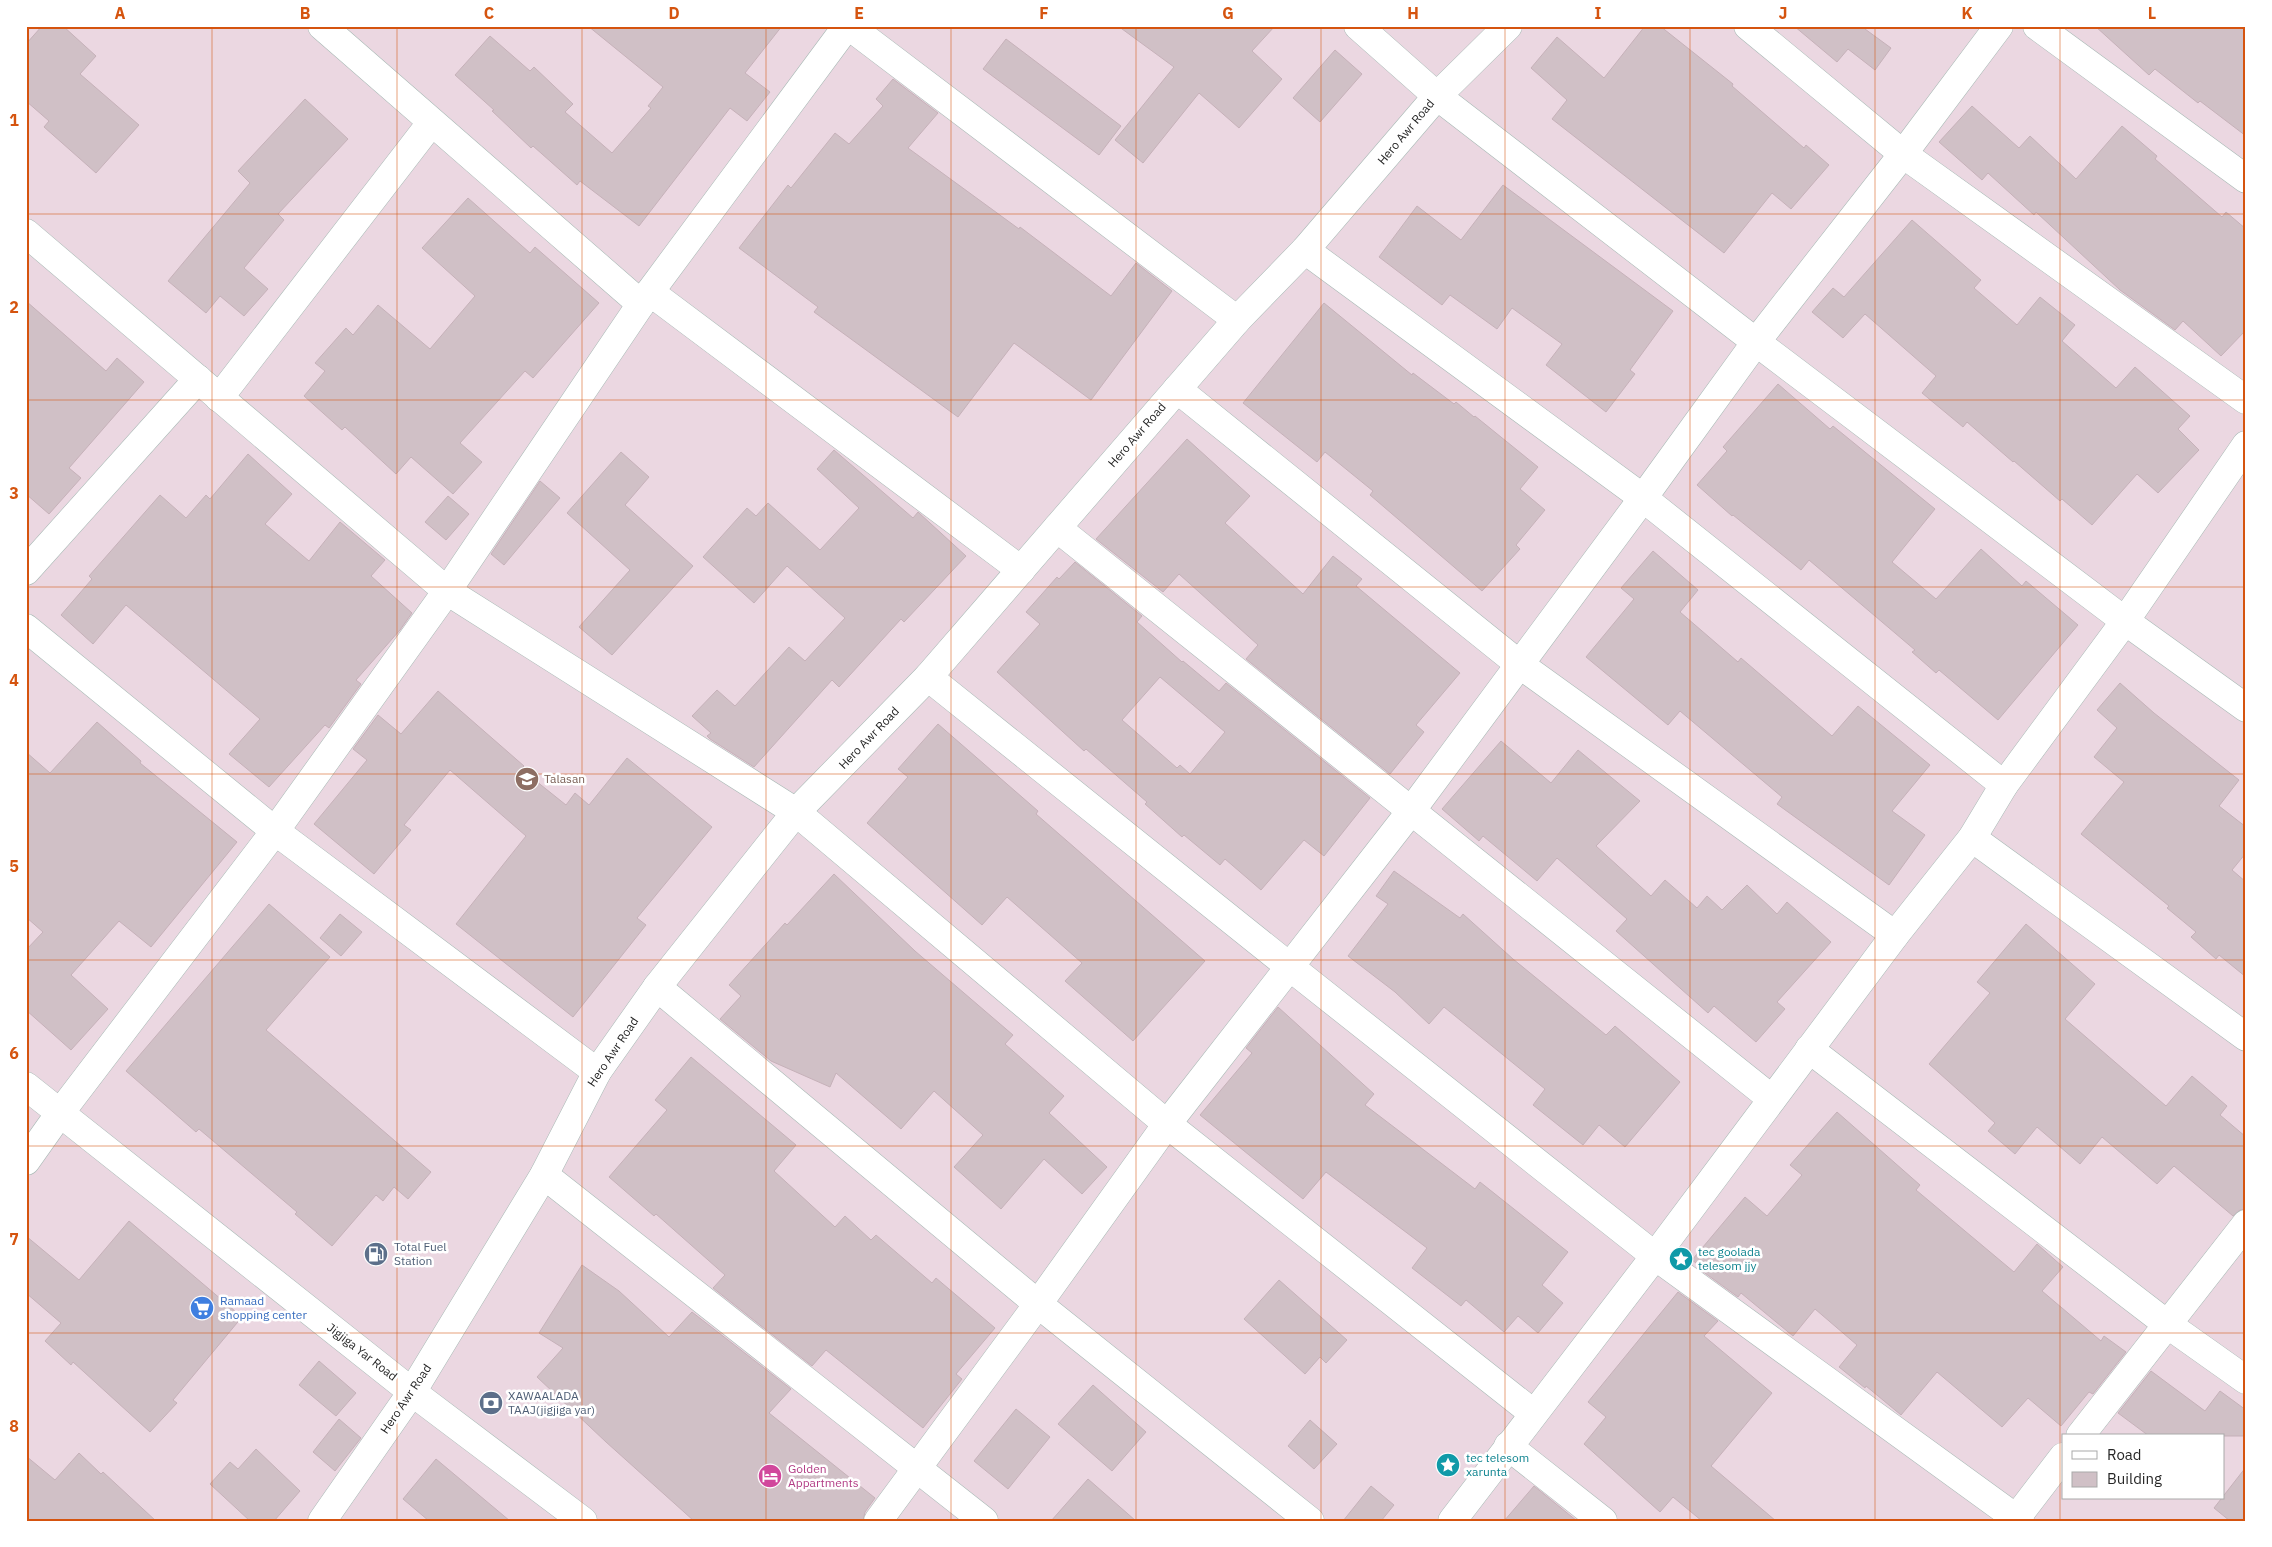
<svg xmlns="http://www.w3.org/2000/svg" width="2272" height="1547" viewBox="0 0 2272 1547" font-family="'IBM Plex Sans',sans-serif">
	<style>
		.building { fill: #d0c0c6; stroke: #c6b1b9; fill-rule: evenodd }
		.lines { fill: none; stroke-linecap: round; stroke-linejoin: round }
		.street-casing { stroke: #a8b9b5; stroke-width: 29 }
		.secondary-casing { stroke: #a8b9b5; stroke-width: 29 }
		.street { stroke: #fff; stroke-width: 28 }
		.secondary { stroke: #fff; stroke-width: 28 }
		.grid { fill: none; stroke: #d5540f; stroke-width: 1; stroke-opacity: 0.55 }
		.labels { text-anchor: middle; stroke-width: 5; stroke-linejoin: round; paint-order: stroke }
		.street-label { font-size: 12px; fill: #272727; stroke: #fff }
		.education-label { font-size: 12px; fill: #785e54; stroke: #fff; text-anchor: start }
		.service-label { font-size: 12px; fill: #4e5e75; stroke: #fff; text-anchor: start }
		.culture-label { font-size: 12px; fill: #0d838f; stroke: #fff; text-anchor: start }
		.shop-label { font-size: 12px; fill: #366cbe; stroke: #fff; text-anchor: start }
		.hotel-label { font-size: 12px; fill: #b23c85; stroke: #fff; text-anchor: start }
		.neatline { fill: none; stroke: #d5540f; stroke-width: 2 }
		.grid-label { font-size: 16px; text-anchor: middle; font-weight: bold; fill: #d5540f }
	</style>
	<rect width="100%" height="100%" fill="#ebd7e1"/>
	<g class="building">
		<path d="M 42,26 L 63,26 L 96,56 L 80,74 L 139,125 L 96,173 L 44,127 L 49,121 L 26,101 L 26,44 Z"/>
		<path d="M 588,26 L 782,26 L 745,73 L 770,92 L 747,121 L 730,108 L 639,226 L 580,181 L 577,185 L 533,146 L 531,148 L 492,111 L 494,110 L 455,75 L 490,36 L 530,71 L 534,67 L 573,104 L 565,112 L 612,153 L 651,108 L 648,106 L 663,87 Z"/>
		<path d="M 1118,26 L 1275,26 L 1252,51 L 1282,79 L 1239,128 L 1199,93 L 1143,163 L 1115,140 L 1174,67 Z"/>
		<path d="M 1645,26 L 1660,26 L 1733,84 L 1732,86 L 1804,148 L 1806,145 L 1829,165 L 1791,209 L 1772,193 L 1724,253 L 1552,119 L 1567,100 L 1531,68 L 1557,37 L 1604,78 Z"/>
		<path d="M 1794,26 L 1867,26 L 1865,29 L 1891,48 L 1875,70 L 1848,49 L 1837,62 Z"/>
		<path d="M 2095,26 L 2246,26 L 2246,136 L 2200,101 L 2198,103 L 2155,69 L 2149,75 Z"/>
		<path d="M 1006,39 L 1121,126 L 1099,155 L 983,69 Z"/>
		<path d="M 1335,50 L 1362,74 L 1320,122 L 1293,98 Z"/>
		<path d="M 893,79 L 938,113 L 908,148 L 1019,229 L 1020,227 L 1111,296 L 1136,263 L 1172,291 L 1091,400 L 1014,343 L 958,417 L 814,312 L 818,307 L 739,248 L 788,185 L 791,188 L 835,133 L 849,144 L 883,106 L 876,99 Z"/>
		<path d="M 305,99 L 348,139 L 278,214 L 284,220 L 244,268 L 268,289 L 244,316 L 220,296 L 206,313 L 168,281 L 250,183 L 238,171 Z"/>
		<path d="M 1972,106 L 2019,148 L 2030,136 L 2076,179 L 2122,126 L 2157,156 L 2155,159 L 2222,217 L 2226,212 L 2246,229 L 2246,330 L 2221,356 L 2183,321 L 2175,330 L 2120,290 L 2036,212 L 2034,215 L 1988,173 L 1982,180 L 1939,142 Z"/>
		<path d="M 1503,185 L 1673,311 L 1630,370 L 1635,374 L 1606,412 L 1546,365 L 1562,344 L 1512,308 L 1497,329 L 1450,295 L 1442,305 L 1379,257 L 1417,206 L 1461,240 Z"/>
		<path d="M 468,198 L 530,253 L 535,247 L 599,303 L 533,378 L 525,371 L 460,443 L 482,462 L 453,494 L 411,457 L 396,474 L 345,427 L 342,430 L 304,396 L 325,371 L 315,363 L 346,328 L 353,335 L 378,305 L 430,349 L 475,296 L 422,248 Z"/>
		<path d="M 1912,220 L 1981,280 L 1974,288 L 2017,325 L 2040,297 L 2075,325 L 2062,341 L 2116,388 L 2135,367 L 2190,416 L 2178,429 L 2199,450 L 2158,493 L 2137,474 L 2092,525 L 2062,499 L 2060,501 L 2014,461 L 2013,462 L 1967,422 L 1963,427 L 1922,393 L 1936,376 L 1865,314 L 1843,338 L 1812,312 L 1833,288 L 1844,297 Z"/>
		<path d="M 26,301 L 106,371 L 117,358 L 144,382 L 69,468 L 81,478 L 49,514 L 26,494 Z"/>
		<path d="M 1324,303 L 1412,375 L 1413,373 L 1454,404 L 1456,402 L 1474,417 L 1475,416 L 1538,467 L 1520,489 L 1545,510 L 1516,545 L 1520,549 L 1482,591 L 1370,495 L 1373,491 L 1325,452 L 1317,462 L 1243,403 Z"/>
		<path d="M 1778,384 L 1830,429 L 1833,426 L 1935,509 L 1892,562 L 1936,599 L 1981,549 L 2022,586 L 2026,581 L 2078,625 L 1998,720 L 1939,670 L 1936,673 L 1912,652 L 1915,650 L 1809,560 L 1801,570 L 1733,515 L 1732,516 L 1697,485 L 1727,451 L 1723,447 Z"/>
		<path d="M 1187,439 L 1250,496 L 1225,523 L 1303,594 L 1333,556 L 1362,579 L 1356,586 L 1460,673 L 1416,725 L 1424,732 L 1390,774 L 1246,659 L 1258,645 L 1179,574 L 1163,592 L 1096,539 Z"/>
		<path d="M 834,450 L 913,518 L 918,512 L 966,556 L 904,622 L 901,619 L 839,687 L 832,680 L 754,767 L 710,739 L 707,736 L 711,733 L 692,716 L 717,690 L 735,706 L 789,647 L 805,661 L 845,618 L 787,566 L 754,603 L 703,557 L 747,508 L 756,516 L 768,503 L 820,550 L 859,508 L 817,469 Z"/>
		<path d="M 621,452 L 649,477 L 625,505 L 693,566 L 612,655 L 579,627 L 630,570 L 567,513 Z"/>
		<path d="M 248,454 L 292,494 L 265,524 L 309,561 L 340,522 L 385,560 L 371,576 L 412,613 L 400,630 L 356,680 L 361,684 L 329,728 L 325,725 L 269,787 L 229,754 L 260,719 L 126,605 L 93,644 L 61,615 L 92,579 L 89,576 L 160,495 L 186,518 L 206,495 L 210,499 Z"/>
		<path d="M 540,481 L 560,498 L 504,565 L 491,554 Z"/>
		<path d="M 448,496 L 469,514 L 446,540 L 425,522 Z"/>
		<path d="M 1653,551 L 1698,590 L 1680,612 L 1738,662 L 1741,658 L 1832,736 L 1858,706 L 1930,765 L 1892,811 L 1925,835 L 1889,885 L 1777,804 L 1782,797 L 1680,711 L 1668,725 L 1586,657 L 1634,599 L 1621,588 Z"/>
		<path d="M 1075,562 L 1142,616 L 1137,622 L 1182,662 L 1183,661 L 1219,691 L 1226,683 L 1370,798 L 1324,856 L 1304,840 L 1261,890 L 1225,859 L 1220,865 L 1184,835 L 1182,837 L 1145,804 L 1147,802 L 1086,749 L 1084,751 L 997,672 L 1040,624 L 1026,612 L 1057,577 L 1059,579 ZM 1160,677 L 1225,732 L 1190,774 L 1180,765 L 1177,768 L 1122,720 Z"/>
		<path d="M 2120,683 L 2154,713 L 2239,780 L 2219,806 L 2246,827 L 2246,853 L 2232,870 L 2246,882 L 2246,977 L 2219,955 L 2216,959 L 2191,937 L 2196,932 L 2167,908 L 2169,906 L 2081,834 L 2124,782 L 2094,757 L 2117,728 L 2097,710 Z"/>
		<path d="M 438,691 L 524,766 L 521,769 L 566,805 L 575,793 L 589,805 L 627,758 L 712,827 L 637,918 L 646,925 L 573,1017 L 456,924 L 526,836 L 450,770 L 404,825 L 411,830 L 374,874 L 314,824 L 367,760 L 353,749 L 378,715 L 401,734 Z"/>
		<path d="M 97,722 L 141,761 L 140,763 L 237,842 L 151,947 L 119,921 L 71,975 L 108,1009 L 71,1050 L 26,1010 L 26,950 L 43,932 L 26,917 L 26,752 L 50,773 Z"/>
		<path d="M 938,724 L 1038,811 L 1036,814 L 1205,961 L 1133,1041 L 1065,981 L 1082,963 L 1007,897 L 982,925 L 867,823 L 908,777 L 898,769 Z"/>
		<path d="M 1501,741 L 1551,783 L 1578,750 L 1640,801 L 1596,846 L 1651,896 L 1665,880 L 1697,908 L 1707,896 L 1722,910 L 1747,885 L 1777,914 L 1787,902 L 1831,942 L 1777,1002 L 1785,1009 L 1756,1042 L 1714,1006 L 1708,1013 L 1616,931 L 1627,919 L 1557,858 L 1537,881 L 1483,836 L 1479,841 L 1442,809 Z"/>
		<path d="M 1394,871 L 1460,918 L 1463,914 L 1513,959 L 1606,1035 L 1615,1026 L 1680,1082 L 1625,1147 L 1599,1125 L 1583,1145 L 1533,1105 L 1545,1089 L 1444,1007 L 1429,1024 L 1395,992 L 1348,956 L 1388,904 L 1376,896 Z"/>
		<path d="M 834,874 L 915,951 L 1013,1035 L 1005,1044 L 1064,1096 L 1049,1113 L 1107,1167 L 1082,1194 L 1044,1159 L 1001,1209 L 954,1167 L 983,1135 L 934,1091 L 901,1129 L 836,1073 L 830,1087 L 771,1061 L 720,1019 L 741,996 L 729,985 L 785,923 L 787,925 Z"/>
		<path d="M 269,904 L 330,957 L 266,1030 L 431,1172 L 408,1199 L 394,1187 L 383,1201 L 376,1195 L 332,1246 L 295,1214 L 297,1212 L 199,1129 L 196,1132 L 126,1071 Z"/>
		<path d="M 340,914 L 362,932 L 341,956 L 320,938 Z"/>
		<path d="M 2026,924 L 2095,984 L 2065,1019 L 2166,1106 L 2192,1076 L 2227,1106 L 2220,1115 L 2246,1137 L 2246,1209 L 2240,1210 L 2233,1216 L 2174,1166 L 2157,1184 L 2102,1137 L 2080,1164 L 2037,1127 L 2015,1154 L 1988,1131 L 1995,1123 L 1929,1064 L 1990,993 L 1977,982 Z"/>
		<path d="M 1278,1007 L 1374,1094 L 1365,1105 L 1475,1189 L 1480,1182 L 1568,1252 L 1542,1285 L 1563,1303 L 1538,1333 L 1518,1316 L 1504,1332 L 1466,1300 L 1461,1306 L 1412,1268 L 1427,1248 L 1326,1172 L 1303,1199 L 1200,1115 L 1252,1053 L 1246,1048 Z"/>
		<path d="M 691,1057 L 796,1145 L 774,1171 L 835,1227 L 845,1216 L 871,1240 L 876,1235 L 932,1283 L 936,1278 L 995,1328 L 956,1374 L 962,1379 L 923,1428 L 826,1350 L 812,1366 L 713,1288 L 725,1275 L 656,1214 L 654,1216 L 609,1177 L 667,1110 L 655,1100 Z"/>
		<path d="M 1837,1112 L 1920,1185 L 1916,1190 L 2014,1272 L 2037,1244 L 2063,1267 L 2042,1291 L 2101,1341 L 2104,1336 L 2126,1352 L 2093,1394 L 2089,1392 L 2061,1426 L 2028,1398 L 2002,1427 L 1937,1372 L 1901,1415 L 1866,1386 L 1865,1388 L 1839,1367 L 1857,1345 L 1815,1309 L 1793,1336 L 1741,1293 L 1738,1297 L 1698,1268 L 1700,1266 L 1692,1260 L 1745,1197 L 1767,1216 L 1802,1175 L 1790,1165 Z"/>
		<path d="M 129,1221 L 242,1317 L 173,1400 L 177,1403 L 150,1432 L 73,1362 L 71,1365 L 45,1341 L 61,1323 L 26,1293 L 26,1236 L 79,1280 Z"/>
		<path d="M 582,1265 L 619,1291 L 669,1337 L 692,1312 L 791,1389 L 769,1413 L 875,1498 L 865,1512 L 863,1521 L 694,1521 L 606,1442 L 537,1377 L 563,1348 L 539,1333 Z"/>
		<path d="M 1279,1280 L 1347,1340 L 1326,1363 L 1320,1357 L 1305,1374 L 1244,1319 Z"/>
		<path d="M 1678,1292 L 1718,1321 L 1704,1336 L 1772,1393 L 1711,1466 L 1776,1521 L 1702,1521 L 1673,1497 L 1660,1512 L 1584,1444 L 1606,1417 L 1588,1402 Z"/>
		<path d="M 319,1361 L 356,1393 L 336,1416 L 299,1385 Z"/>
		<path d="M 2151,1371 L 2205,1411 L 2220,1391 L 2246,1410 L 2246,1436 L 2149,1436 L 2118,1413 Z"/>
		<path d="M 1093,1385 L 1146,1432 L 1112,1471 L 1058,1424 Z"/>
		<path d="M 1016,1409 L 1050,1437 L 1008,1489 L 974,1461 Z"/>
		<path d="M 339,1419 L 361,1438 L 335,1471 L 313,1452 Z"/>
		<path d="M 1310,1420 L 1337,1444 L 1314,1469 L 1288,1446 Z"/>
		<path d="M 256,1449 L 300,1491 L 274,1521 L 250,1521 L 210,1484 L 230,1462 L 238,1469 Z"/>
		<path d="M 79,1453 L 101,1474 L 103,1472 L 156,1521 L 26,1521 L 26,1456 L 55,1480 Z"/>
		<path d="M 436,1459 L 510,1521 L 429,1521 L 403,1499 Z"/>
		<path d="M 2246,1467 L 2246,1521 L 2230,1521 L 2214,1508 Z"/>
		<path d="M 1088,1479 L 1136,1521 L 1051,1521 Z"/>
		<path d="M 1371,1486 L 1394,1505 L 1381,1521 L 1343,1521 Z"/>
		<path d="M 1534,1486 L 1577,1521 L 1504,1521 Z"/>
	</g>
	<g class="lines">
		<g class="street-casing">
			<g id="street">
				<path d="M 322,26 L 641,304"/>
				<path d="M 849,26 L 1237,320"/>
				<path d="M 1358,26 L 1437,96 L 1756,342 L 2125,621 L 2246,708"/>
				<path d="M 1748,26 L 1903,154 L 2246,400"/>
				<path d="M 2037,26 L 2246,179"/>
				<path d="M 26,233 L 447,591 L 796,812 L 1167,1124 L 1533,1413"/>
				<path d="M 1305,250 L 1643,498 L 2004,785"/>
				<path d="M 650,292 L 1021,570"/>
				<path d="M 1177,389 L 1519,664 L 1895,935"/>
				<path d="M 219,398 L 431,123"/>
				<path d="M 1057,528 L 1772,1099"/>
				<path d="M 26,571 L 198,379"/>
				<path d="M 26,628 L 275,831 L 447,591 L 641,304 L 847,26"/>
				<path d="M 928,677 L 1290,967 L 1655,1256 L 2020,1521"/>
				<path d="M 1972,838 L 2246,1037"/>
				<path d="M 657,987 L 1038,1304 L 1310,1521"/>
				<path d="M 1809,1049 L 2167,1324 L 2246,1380"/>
				<path d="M 26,1161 L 60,1113 L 275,831 L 597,1072"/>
				<path d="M 544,1175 L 984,1521"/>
				<path d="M 2080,1436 L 2246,1224"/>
				<path d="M 1508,1446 L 1603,1521"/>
				<path d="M 878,1521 L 1038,1304 L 1167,1124 L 1411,811 L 1643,498 L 1756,342 L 1903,154 L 1999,26"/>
				<path d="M 1452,1521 L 1655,1256 L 1895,935 L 1972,838 L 2004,785 L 2125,621 L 2246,445"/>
				<path d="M 2014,1521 L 2063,1457"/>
			</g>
		</g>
		<g class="secondary-casing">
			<g id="secondary">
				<path d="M 26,1086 L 412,1392 L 583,1521"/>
				<path d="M 322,1521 L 412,1392 L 544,1175 L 597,1072 L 657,987 L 796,812 L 928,677 L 1237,320 L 1305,250 L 1437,96 L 1508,26"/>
			</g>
		</g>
		<use href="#street" class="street"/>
		<use href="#secondary" class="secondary"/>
	</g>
	<path class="grid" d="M 212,26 L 212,1521M 397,26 L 397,1521M 582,26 L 582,1521M 766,26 L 766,1521M 951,26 L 951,1521M 1136,26 L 1136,1521M 1321,26 L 1321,1521M 1505,26 L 1505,1521M 1690,26 L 1690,1521M 1875,26 L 1875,1521M 2060,26 L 2060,1521M 26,214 L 2246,214M 26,400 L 2246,400M 26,587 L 2246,587M 26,774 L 2246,774M 26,960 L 2246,960M 26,1146 L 2246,1146M 26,1333 L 2246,1333"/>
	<defs>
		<g id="school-disc" transform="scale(1.25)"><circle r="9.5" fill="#8d6e63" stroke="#fff"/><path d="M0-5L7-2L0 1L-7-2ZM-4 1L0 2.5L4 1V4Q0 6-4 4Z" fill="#fff"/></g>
		<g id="fuel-disc" transform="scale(1.25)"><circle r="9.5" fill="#5c6f8a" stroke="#fff"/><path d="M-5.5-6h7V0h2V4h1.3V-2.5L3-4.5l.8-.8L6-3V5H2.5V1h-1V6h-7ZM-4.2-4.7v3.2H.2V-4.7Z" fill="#fff"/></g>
		<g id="sight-disc" transform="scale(1.25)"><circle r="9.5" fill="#0f9aa8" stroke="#fff"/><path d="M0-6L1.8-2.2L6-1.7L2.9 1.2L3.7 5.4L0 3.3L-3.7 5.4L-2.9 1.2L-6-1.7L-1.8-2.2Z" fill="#fff"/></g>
		<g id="supermarket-disc" transform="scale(1.25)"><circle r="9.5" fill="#3f7fe0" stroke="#fff"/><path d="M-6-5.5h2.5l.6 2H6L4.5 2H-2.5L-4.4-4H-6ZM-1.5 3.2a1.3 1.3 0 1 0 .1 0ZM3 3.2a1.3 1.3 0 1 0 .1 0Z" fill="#fff"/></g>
		<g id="bank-disc" transform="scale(1.25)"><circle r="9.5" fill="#5c6f8a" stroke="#fff"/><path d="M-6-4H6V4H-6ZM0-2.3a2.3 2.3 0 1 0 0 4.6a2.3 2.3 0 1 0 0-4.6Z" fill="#fff"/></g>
		<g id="hotel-disc" transform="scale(1.25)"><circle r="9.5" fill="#d1479c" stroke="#fff"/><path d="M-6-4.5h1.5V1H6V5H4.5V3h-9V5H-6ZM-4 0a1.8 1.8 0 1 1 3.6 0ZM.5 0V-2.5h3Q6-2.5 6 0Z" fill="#fff"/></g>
	</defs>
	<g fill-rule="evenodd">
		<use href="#school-disc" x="527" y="779"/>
		<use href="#fuel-disc" x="376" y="1254"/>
		<use href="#sight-disc" x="1681" y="1259"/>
		<use href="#supermarket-disc" x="202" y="1308"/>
		<use href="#bank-disc" x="491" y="1403"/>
		<use href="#sight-disc" x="1448" y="1465"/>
		<use href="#hotel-disc" x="770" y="1476"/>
	</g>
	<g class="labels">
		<g class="street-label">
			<text transform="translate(1406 132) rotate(-50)" y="4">Hero Awr Road</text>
			<text transform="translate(1137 435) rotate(-49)" y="4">Hero Awr Road</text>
			<text transform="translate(869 738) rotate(-46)" y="4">Hero Awr Road</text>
			<text transform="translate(613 1052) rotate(-56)" y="4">Hero Awr Road</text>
			<text transform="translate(362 1352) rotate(38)" y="4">Jigjiga Yar Road</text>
			<text transform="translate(406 1399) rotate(-56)" y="4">Hero Awr Road</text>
		</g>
		<g class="education-label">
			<text x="544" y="783">Talasan</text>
		</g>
		<g class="service-label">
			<text x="394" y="1251">Total Fuel<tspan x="394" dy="14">Station</tspan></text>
			<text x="508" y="1400">XAWAALADA<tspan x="508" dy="14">TAAJ(jigjiga yar)</tspan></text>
		</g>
		<g class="culture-label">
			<text x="1698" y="1256">tec goolada<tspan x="1698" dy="14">telesom jjy</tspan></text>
			<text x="1466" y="1462">tec telesom<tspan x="1466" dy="14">xarunta</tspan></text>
		</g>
		<g class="shop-label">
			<text x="220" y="1305">Ramaad<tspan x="220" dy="14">shopping center</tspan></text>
		</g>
		<g class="hotel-label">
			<text x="788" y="1473">Golden<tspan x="788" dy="14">Appartments</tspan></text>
		</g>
	</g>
	<rect width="2272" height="1547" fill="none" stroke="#ffffff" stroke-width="55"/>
	<rect x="2062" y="1434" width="162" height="65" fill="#ffffff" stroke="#a9a9a9"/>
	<rect x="2072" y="1451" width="25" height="8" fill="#ffffff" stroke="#a9a9a9"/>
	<text x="2107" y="1460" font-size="15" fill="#272727">Road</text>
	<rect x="2072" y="1472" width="25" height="15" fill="#d0c0c6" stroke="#a9a9a9"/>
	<text x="2107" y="1484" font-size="15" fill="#272727">Building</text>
	<rect x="28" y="28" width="2216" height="1492" class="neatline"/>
	<g class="grid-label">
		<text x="120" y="19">A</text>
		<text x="305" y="19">B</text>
		<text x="489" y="19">C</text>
		<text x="674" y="19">D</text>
		<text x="859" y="19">E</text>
		<text x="1044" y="19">F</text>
		<text x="1228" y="19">G</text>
		<text x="1413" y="19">H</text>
		<text x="1598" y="19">I</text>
		<text x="1783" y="19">J</text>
		<text x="1967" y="19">K</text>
		<text x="2152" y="19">L</text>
		<text x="14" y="126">1</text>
		<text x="14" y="313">2</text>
		<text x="14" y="499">3</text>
		<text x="14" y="686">4</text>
		<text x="14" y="872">5</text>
		<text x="14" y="1059">6</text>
		<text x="14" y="1245">7</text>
		<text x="14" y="1432">8</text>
	</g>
</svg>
